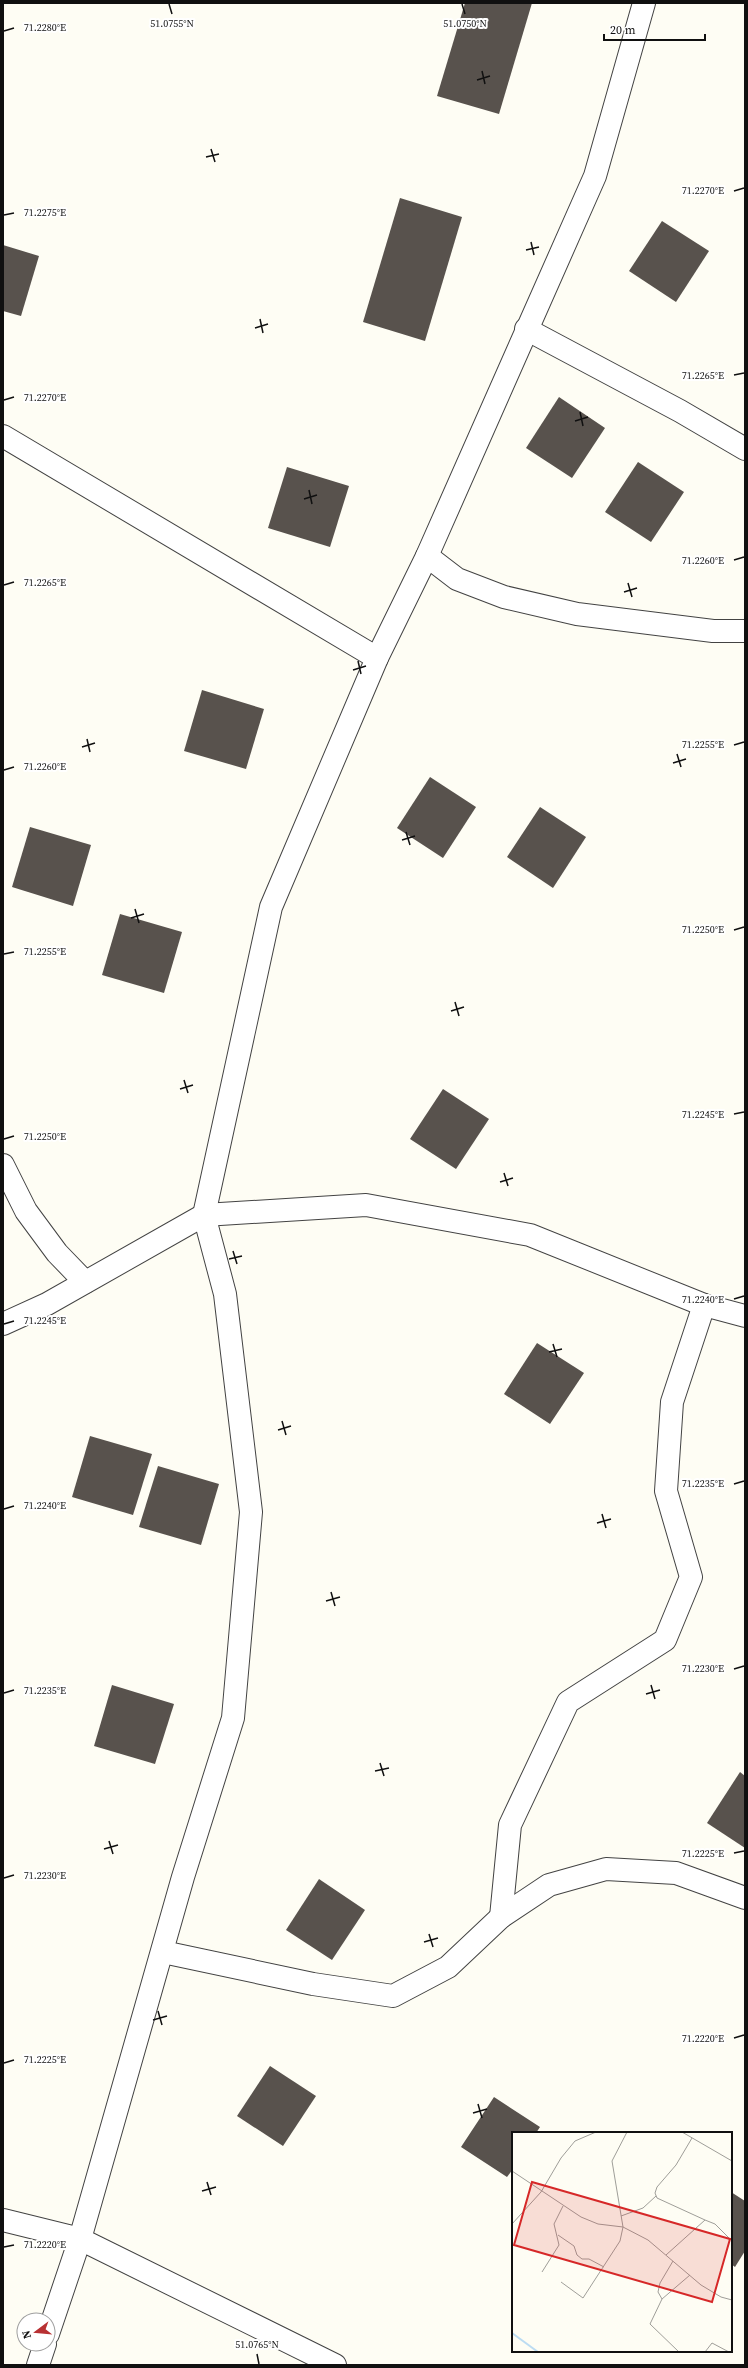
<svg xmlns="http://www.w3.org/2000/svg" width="748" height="2368" viewBox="0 0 748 2368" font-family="'Source Serif 4',serif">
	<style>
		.building { fill: #58524d }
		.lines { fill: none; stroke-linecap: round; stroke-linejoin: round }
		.minor-casing { stroke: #434343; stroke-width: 24 }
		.minor { stroke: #fff; stroke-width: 22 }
		.ticks { fill: none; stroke: #101010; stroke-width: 1.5 }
		.inset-river { fill: none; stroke: #bcdcf2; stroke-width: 2 }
		.inset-road { fill: none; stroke: #9f9e99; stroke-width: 1 }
		.view { fill: #d62828; fill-opacity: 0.15; stroke: #d62828; stroke-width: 2 }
		.inset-edge { fill: none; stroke: #101010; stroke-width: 2 }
		.ticks-label { font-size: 10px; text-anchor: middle; fill: #101010; stroke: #fff; stroke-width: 4; stroke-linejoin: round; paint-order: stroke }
	</style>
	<rect width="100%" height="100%" fill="#fefdf4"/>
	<g class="building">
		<path d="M 465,3 L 532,3 L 499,114 L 437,96 Z"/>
		<path d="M 400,198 L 462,217 L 425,341 L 363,322 Z"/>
		<path d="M 662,221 L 709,251 L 676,302 L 629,271 Z"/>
		<path d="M 3,245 L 39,256 L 21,316 L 3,311 Z"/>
		<path d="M 559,397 L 605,428 L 572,478 L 526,448 Z"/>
		<path d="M 638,462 L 684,492 L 651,542 L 605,512 Z"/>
		<path d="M 287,467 L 349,486 L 330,547 L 268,528 Z"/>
		<path d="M 202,690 L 264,709 L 246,769 L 184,751 Z"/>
		<path d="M 430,777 L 476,807 L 443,858 L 397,828 Z"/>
		<path d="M 540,807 L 586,837 L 553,888 L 507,857 Z"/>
		<path d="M 30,827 L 91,845 L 73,906 L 12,887 Z"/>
		<path d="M 120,914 L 182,932 L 164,993 L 102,975 Z"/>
		<path d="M 443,1089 L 489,1119 L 456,1169 L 410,1139 Z"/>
		<path d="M 537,1343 L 584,1373 L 550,1424 L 504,1394 Z"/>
		<path d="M 90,1436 L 152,1454 L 133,1515 L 72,1497 Z"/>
		<path d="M 158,1466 L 219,1484 L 201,1545 L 139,1527 Z"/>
		<path d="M 112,1685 L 174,1704 L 155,1764 L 94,1746 Z"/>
		<path d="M 740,1772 L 745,1776 L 745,1848 L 707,1823 Z"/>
		<path d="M 319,1879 L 365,1910 L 332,1960 L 286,1930 Z"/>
		<path d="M 270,2066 L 316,2096 L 283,2146 L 237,2116 Z"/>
		<path d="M 494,2097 L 540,2127 L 536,2133 L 513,2133 L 513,2169 L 507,2177 L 461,2147 Z"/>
		<path d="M 731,2192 L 745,2201 L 745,2251 L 735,2267 L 731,2264 Z"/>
	</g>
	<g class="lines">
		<g class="minor-casing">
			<g id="minor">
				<path d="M 526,329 L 680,411 L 745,449"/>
				<path d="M 3,436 L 377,658"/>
				<path d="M 427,556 L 457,579 L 504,597 L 577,614 L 713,631 L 745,631"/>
				<path d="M 3,1165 L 26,1211 L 57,1253 L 85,1282"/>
				<path d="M 3,1324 L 47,1304 L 204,1215 L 366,1205 L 530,1235 L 704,1305 L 745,1316"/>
				<path d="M 501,1917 L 510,1825 L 568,1702 L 665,1640 L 691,1577 L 666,1491 L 672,1402 L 704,1305"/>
				<path d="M 163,1952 L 313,1984 L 393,1996 L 448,1967 L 501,1917 L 549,1885 L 606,1869 L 676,1873 L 745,1898"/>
				<path d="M 3,2220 L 80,2239 L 335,2365"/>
				<path d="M 48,2334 L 80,2239 L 183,1877 L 233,1718 L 251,1512 L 225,1294 L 204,1215 L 271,907 L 377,658 L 427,556 L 595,176 L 644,3"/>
				<path d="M 38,2365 L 45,2344"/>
			</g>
		</g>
		<use href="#minor" class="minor"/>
	</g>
	<path class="ticks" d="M 169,4 L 172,14M 462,4 L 465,14M 4,31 L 14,28M 482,71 L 485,84M 477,80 L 490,76M 211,149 L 215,162M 206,157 L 219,154M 734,191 L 744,188M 4,215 L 14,213M 531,242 L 534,255M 526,250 L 539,247M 260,319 L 263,333M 255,328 L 268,324M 734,375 L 744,373M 4,400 L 14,397M 580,412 L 583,426M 575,421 L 588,417M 309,490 L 312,504M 304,499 L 317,495M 734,560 L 744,557M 628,583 L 632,597M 4,585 L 14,582M 624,592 L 637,588M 358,661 L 361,674M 353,670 L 366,666M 87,739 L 90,752M 734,745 L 744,742M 82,747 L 95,743M 677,754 L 681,767M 673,763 L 686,759M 4,770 L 14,767M 406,832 L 410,845M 402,840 L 415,836M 135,909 L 139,923M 131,918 L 144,914M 734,930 L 744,927M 4,954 L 14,952M 455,1002 L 459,1016M 451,1011 L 464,1007M 184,1080 L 188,1093M 180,1089 L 193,1085M 734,1114 L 744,1112M 4,1139 L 14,1136M 504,1173 L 508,1186M 500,1182 L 513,1178M 233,1251 L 237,1264M 229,1259 L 242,1256M 734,1299 L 744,1296M 4,1324 L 14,1321M 553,1344 L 557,1357M 549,1352 L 562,1349M 282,1421 L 286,1435M 278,1430 L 291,1426M 734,1484 L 744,1481M 4,1509 L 14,1506M 602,1514 L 606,1528M 597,1523 L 611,1519M 331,1592 L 335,1606M 326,1601 L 340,1597M 734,1669 L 744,1666M 651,1685 L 655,1699M 4,1693 L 14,1690M 646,1694 L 660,1690M 380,1763 L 384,1776M 375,1771 L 389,1768M 109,1841 L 113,1854M 104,1849 L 118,1845M 734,1853 L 744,1851M 4,1878 L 14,1875M 429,1934 L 433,1947M 424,1942 L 438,1938M 158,2011 L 162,2025M 153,2020 L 167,2016M 734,2038 L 744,2035M 4,2063 L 14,2060M 478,2104 L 482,2118M 473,2113 L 487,2109M 207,2182 L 211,2195M 202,2191 L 216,2187M 4,2247 L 14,2245M 257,2354 L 259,2364"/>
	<g transform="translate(512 2132)">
		<rect width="220" height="220" fill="#fefdf4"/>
		<path class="inset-river" d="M 0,201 L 26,220"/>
		<path class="inset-road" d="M 170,0 L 220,29M 180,6 L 164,33 L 145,55 L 143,61 L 145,66 L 193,88M 0,39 L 69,85 L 86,92 L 111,95 L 136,108 L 189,153 L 209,165 L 220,168M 109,84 L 131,76 L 144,64M 0,92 L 29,60 L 49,26 L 63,9 L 84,0M 46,103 L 62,114 L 65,123 L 70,127 L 77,127 L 92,135M 154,123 L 193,88 L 203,92 L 220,109M 30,140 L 47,113 L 42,92 L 51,74M 49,150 L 71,166 L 108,109 L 111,95 L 100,29 L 115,0M 150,167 L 146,160 L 148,151 L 161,129M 167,220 L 138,192 L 150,167 L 178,143M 193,220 L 200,211 L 217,220"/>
		<path class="view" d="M 20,50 L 218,107 L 200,170 L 2,113 Z"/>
		<rect width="220" height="220" class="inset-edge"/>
	</g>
	<g class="ticks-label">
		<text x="172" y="27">51.0755°N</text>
		<text x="465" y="27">51.0750°N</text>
		<text x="45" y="31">71.2280°E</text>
		<text x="703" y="194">71.2270°E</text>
		<text x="45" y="216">71.2275°E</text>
		<text x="703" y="379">71.2265°E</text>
		<text x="45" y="401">71.2270°E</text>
		<text x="703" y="564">71.2260°E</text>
		<text x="45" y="586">71.2265°E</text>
		<text x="703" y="748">71.2255°E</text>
		<text x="45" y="770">71.2260°E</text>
		<text x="703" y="933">71.2250°E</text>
		<text x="45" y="955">71.2255°E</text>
		<text x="703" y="1118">71.2245°E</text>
		<text x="45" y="1140">71.2250°E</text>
		<text x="703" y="1303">71.2240°E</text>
		<text x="45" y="1324">71.2245°E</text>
		<text x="703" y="1487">71.2235°E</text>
		<text x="45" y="1509">71.2240°E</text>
		<text x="703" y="1672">71.2230°E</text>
		<text x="45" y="1694">71.2235°E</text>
		<text x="703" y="1857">71.2225°E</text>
		<text x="45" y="1879">71.2230°E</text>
		<text x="703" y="2042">71.2220°E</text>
		<text x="45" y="2063">71.2225°E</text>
		<text x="45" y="2248">71.2220°E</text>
		<text x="257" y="2348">51.0765°N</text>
	</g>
	<rect width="748" height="2368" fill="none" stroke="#101010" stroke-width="8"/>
	<g transform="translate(36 2332) rotate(254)"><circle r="19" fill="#ffffff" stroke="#9f9f9f"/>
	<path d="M0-3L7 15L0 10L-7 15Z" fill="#b83133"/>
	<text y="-6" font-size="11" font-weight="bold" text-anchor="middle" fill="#101010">N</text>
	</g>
	<path d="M604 34v6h101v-6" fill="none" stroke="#101010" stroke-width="2"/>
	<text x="610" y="34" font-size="12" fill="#101010" stroke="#ffffff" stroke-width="3" paint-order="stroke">20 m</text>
</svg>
